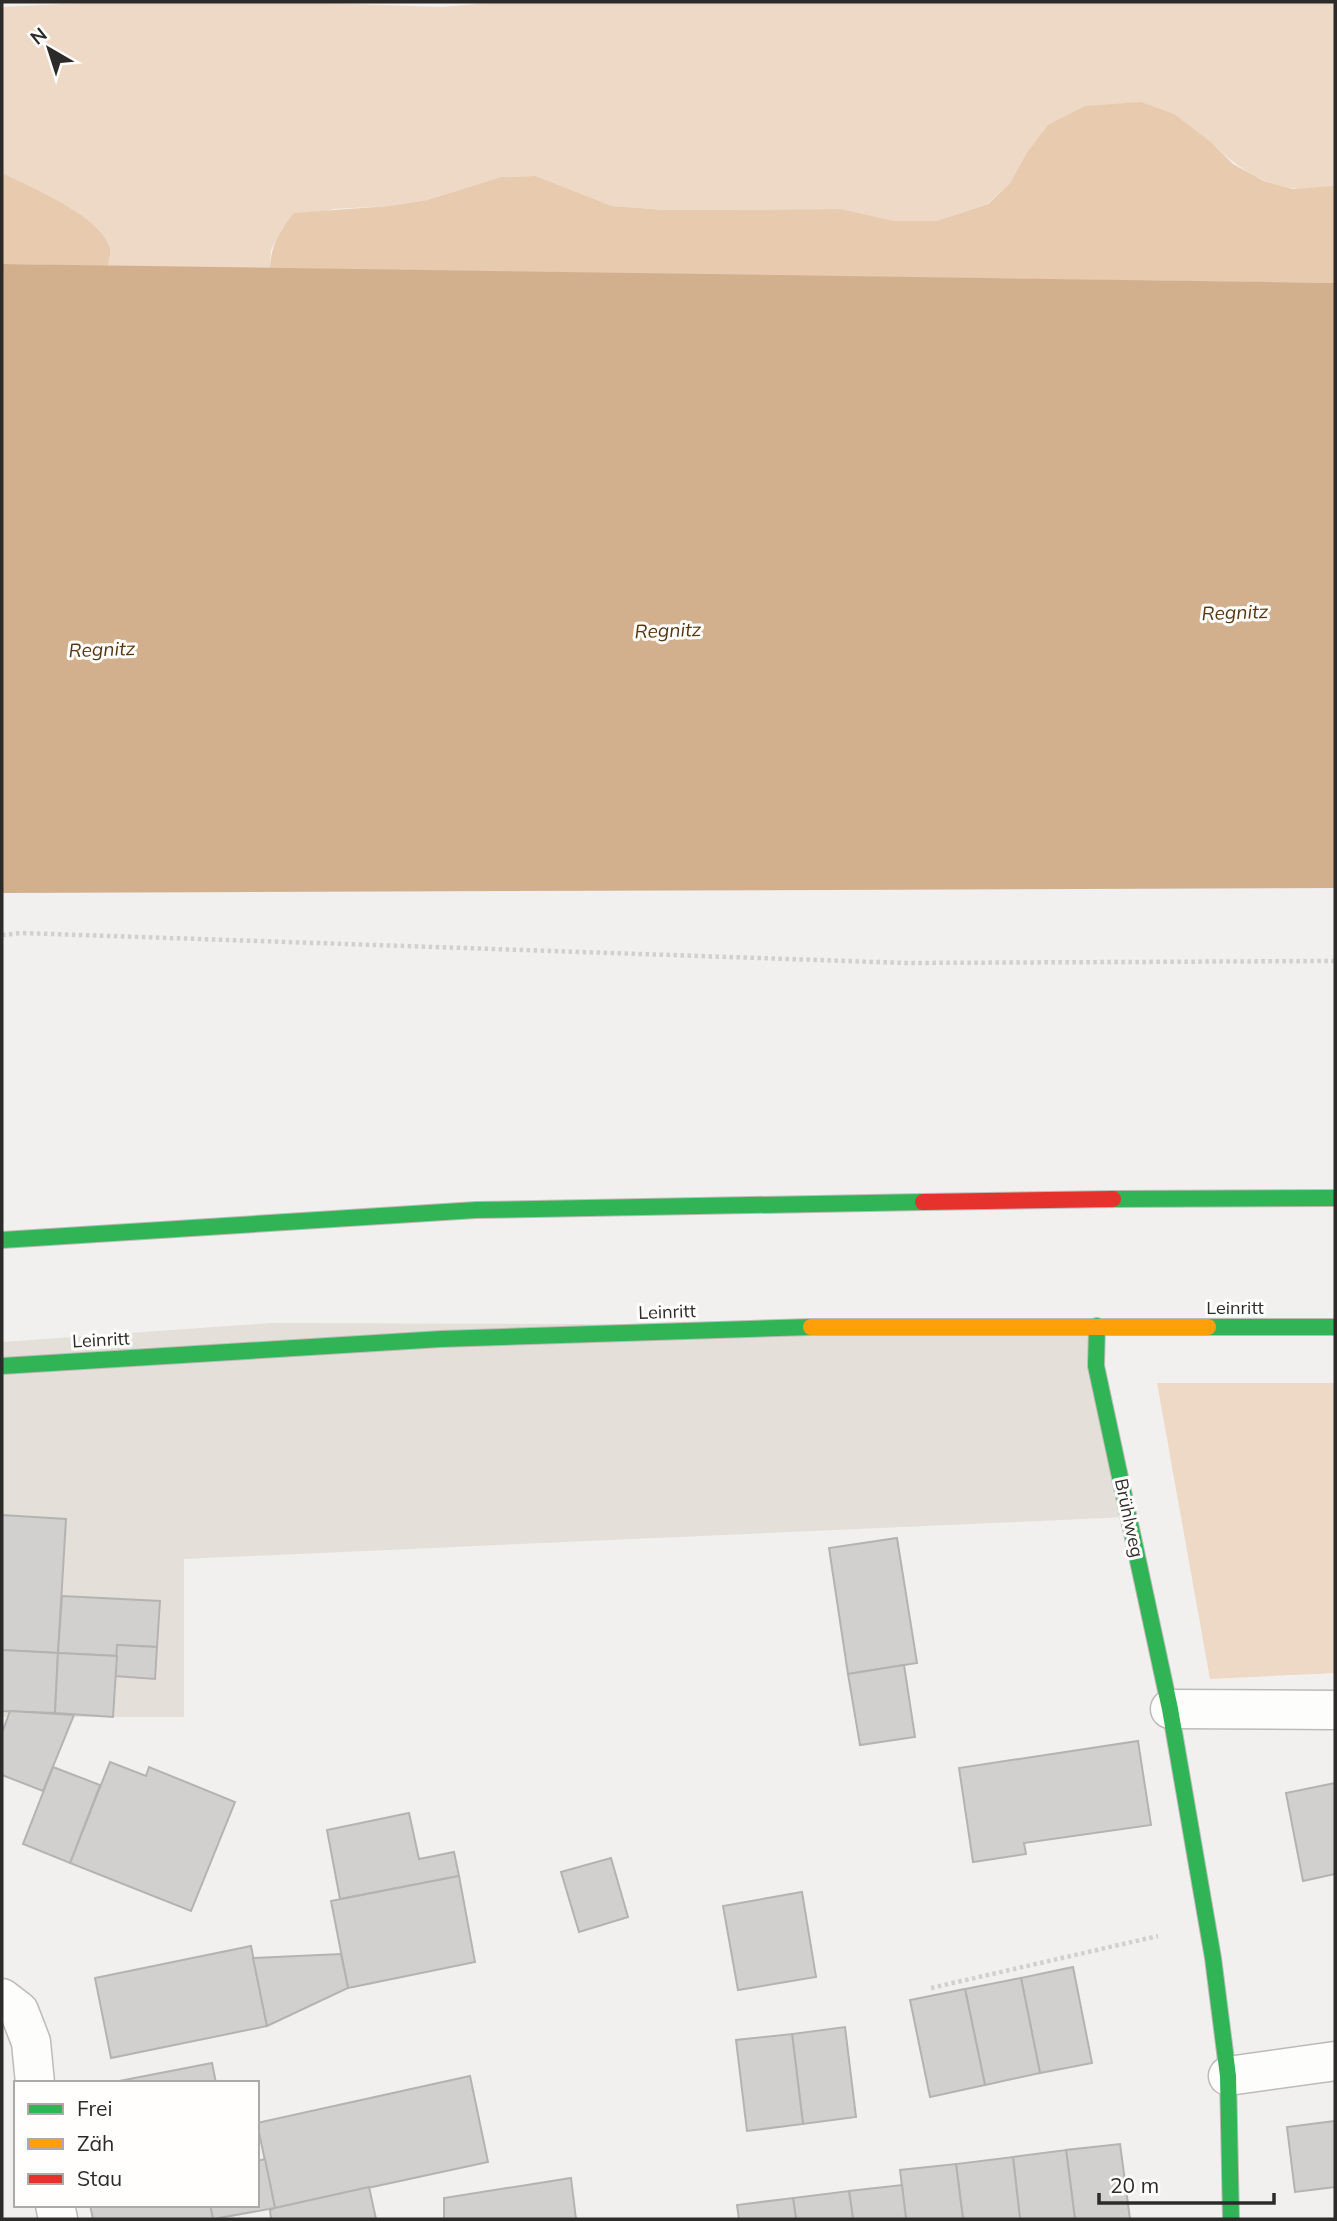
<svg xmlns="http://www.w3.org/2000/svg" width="1337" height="2221" viewBox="0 0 1337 2221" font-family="Mulish,sans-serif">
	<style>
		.built { fill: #e5dfda }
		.green { fill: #edd9c5 }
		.forest { fill: #e8cbaf }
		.water { fill: #d2b08d }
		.building { fill: #d1d0ce; stroke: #b5b3b2; stroke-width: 2 }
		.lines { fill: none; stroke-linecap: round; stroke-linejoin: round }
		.street-casing { stroke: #bdbbb9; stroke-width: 41 }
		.fast-casing { stroke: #bdbbb9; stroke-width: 18 }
		.slow-casing { stroke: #bdbbb9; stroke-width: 18 }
		.jam-casing { stroke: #bdbbb9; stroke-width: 18 }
		.path { stroke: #d0d0ce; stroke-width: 4.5; stroke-dasharray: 3.5 3.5; stroke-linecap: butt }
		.street { stroke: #fdfdfc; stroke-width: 38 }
		.fast { stroke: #30b455; stroke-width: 16 }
		.slow { stroke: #ff9f0a; stroke-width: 16 }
		.jam { stroke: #e5322d; stroke-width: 16 }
		.labels { text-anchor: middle; stroke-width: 6; stroke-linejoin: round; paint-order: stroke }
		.street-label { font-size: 18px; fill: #2c2b2a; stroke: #fffefd }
		.water-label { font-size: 19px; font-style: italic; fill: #57350e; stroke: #fffefd }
	</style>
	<rect width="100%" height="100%" fill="#f2f0ee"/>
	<path class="built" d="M 270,1323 L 1097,1326 L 1128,1517 L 184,1559 L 184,1717 L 2,1717 L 2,1342 Z"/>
	<g class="green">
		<path d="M 105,2 L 297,2 L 442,7 L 500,2 L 1335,3 L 1335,186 C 1285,197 1247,178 1212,143 L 1026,154 L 1010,183 L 987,204 L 936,221 L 895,221 L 841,209 L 666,210 L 612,206 L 536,176 L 501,177 L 427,200 L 389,206 L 333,209 L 283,227 L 271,250 L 270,269 L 108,266 C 109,259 112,251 109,245 C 98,215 31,187 2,173 L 2,7 Z"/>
		<path d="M 1157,1383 L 1335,1383 L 1335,1673 L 1210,1679 Z"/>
	</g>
	<g class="forest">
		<path d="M 1141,102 L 1174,114 L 1212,143 L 1233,164 L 1264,181 L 1293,189 L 1335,186 L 1335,283 L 270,269 C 271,245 279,232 294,213 L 389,206 L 427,200 L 501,177 L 536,176 L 612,206 L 666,210 L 841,209 L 895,221 L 936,221 L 988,204 L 1010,183 L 1026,154 L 1048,125 L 1085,106 Z"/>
		<path d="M 2,173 C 31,187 98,215 109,245 C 112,251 109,259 108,266 L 2,264 Z"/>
	</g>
	<path class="water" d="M 2,264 L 1335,283 L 1335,888 L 2,893 Z"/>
	<g class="building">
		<path d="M 2,1515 L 66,1519 L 58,1653 L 2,1650 Z"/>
		<path d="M 897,1538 L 917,1663 L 848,1674 L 829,1548 Z"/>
		<path d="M 62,1596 L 160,1601 L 157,1647 L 117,1645 L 117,1656 L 58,1653 Z"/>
		<path d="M 117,1645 L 157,1647 L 155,1679 L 115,1676 Z"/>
		<path d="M 2,1650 L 58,1653 L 55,1713 L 2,1711 Z"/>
		<path d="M 58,1653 L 117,1656 L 113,1717 L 55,1713 Z"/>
		<path d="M 904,1665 L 915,1737 L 860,1745 L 848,1674 Z"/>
		<path d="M 10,1711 L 74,1715 L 43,1791 L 2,1775 L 2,1733 Z"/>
		<path d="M 1138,1741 L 1151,1825 L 1024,1843 L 1026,1854 L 973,1862 L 959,1768 Z"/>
		<path d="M 110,1762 L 146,1776 L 149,1767 L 235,1802 L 191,1911 L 70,1863 Z"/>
		<path d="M 53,1767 L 100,1785 L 70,1863 L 23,1844 Z"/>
		<path d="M 1335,1783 L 1335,1874 L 1303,1881 L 1286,1793 Z"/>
		<path d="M 409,1813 L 419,1859 L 454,1852 L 459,1876 L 340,1899 L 327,1830 Z"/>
		<path d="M 611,1858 L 628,1917 L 579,1932 L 561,1872 Z"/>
		<path d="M 459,1876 L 475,1962 L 348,1988 L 331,1901 Z"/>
		<path d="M 802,1892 L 816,1977 L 738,1990 L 723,1906 Z"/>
		<path d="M 251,1946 L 267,2026 L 111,2058 L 95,1978 Z"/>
		<path d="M 341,1954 L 348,1988 L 267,2026 L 253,1958 Z"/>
		<path d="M 1073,1967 L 1092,2063 L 1040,2073 L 1021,1978 Z"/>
		<path d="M 1021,1978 L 1040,2073 L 985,2085 L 965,1989 Z"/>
		<path d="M 965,1989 L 985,2085 L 930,2097 L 910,2000 Z"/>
		<path d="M 845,2027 L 856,2117 L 803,2124 L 792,2034 Z"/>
		<path d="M 792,2034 L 803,2124 L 747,2131 L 736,2040 Z"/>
		<path d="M 212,2063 L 216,2083 L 109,2083 Z"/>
		<path d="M 470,2076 L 488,2162 L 275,2208 L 257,2123 Z"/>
		<path d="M 1335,2121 L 1335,2187 L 1295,2192 L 1287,2127 Z"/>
		<path d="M 1120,2144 L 1130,2219 L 1075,2219 L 1066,2150 Z"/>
		<path d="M 1066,2150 L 1075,2219 L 1020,2219 L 1013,2157 Z"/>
		<path d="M 1013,2157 L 1020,2219 L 963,2219 L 956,2164 Z"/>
		<path d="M 265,2159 L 275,2208 L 213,2219 L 210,2205 L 257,2205 L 257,2161 Z"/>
		<path d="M 956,2164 L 963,2219 L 906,2219 L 900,2170 Z"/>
		<path d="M 571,2178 L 576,2219 L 444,2219 L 444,2198 Z"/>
		<path d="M 902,2185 L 906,2219 L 853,2219 L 849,2191 Z"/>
		<path d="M 369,2187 L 376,2219 L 271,2219 L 270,2210 L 275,2208 Z"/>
		<path d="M 849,2191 L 853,2219 L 796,2219 L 793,2198 Z"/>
		<path d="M 793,2198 L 796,2219 L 739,2219 L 737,2205 Z"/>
		<path d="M 90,2205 L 210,2205 L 213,2219 L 93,2219 Z"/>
	</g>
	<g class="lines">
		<g class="street-casing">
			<g id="street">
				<path d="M 1170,1709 L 1335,1710"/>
				<path d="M 2,1998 L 19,2011 L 31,2042 L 35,2083"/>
				<path d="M 1228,2076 L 1335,2061"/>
				<path d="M 55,2205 L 58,2219"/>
			</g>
		</g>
		<g class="fast-casing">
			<g id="fast">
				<path d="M 1113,1199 L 1335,1198"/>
				<path d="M 2,1240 L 476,1210 L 923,1202"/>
				<path d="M 1097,1326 L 1096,1366 L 1170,1709 L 1213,1958 L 1228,2076 L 1231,2219"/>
				<path d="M 1208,1327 L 1335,1327"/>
				<path d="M 2,1366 L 441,1339 L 811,1327"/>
			</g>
		</g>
		<g class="slow-casing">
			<path id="slow" d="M 811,1327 L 1208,1327"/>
		</g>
		<g class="jam-casing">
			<path id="jam" d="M 923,1202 L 1113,1199"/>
		</g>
		<g class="path">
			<path d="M 2,935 L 22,933 L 906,963 L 1335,961"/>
			<path d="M 931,1988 L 1158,1936"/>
		</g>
		<use href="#street" class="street"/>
		<use href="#fast" class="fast"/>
		<use href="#slow" class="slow"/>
		<use href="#jam" class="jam"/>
	</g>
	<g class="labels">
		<g class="street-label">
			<text x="1235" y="1314">Leinritt</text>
			<text transform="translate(667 1312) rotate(-2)" y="6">Leinritt</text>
			<text transform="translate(101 1340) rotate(-3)" y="6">Leinritt</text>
			<text transform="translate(1129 1518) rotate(78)" y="6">Brühlweg</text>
		</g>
		<g class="water-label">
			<text transform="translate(1235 612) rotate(-2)" y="7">Regnitz</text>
			<text transform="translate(668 630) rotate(-2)" y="7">Regnitz</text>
			<text transform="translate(102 649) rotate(-2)" y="7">Regnitz</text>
		</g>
	</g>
	<rect width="1337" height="2221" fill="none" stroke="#2c2b2a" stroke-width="7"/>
	<rect x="14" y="2081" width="245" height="126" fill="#fffefd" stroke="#abaaa9" stroke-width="2"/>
	<rect x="28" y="2104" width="35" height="10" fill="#30b455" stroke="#abaaa9" stroke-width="2"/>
	<text x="77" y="2116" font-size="21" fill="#2c2b2a">Frei</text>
	<rect x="28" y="2139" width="35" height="10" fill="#ff9f0a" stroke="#abaaa9" stroke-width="2"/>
	<text x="77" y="2151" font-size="21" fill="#2c2b2a">Zäh</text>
	<rect x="28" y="2174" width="35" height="10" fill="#e5322d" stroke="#abaaa9" stroke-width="2"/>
	<text x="77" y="2186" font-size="21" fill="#2c2b2a">Stau</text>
	<g transform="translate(49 49) rotate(321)" stroke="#fffefd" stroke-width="5" paint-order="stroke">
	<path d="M0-5L12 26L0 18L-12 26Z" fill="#2c2b2a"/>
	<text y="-10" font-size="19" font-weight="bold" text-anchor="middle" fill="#2c2b2a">N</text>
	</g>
	<path d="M1099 2193v10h175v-10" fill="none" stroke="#2c2b2a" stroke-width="3.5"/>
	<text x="1110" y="2193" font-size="21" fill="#2c2b2a" stroke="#fffefd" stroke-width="5" paint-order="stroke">20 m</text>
</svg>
